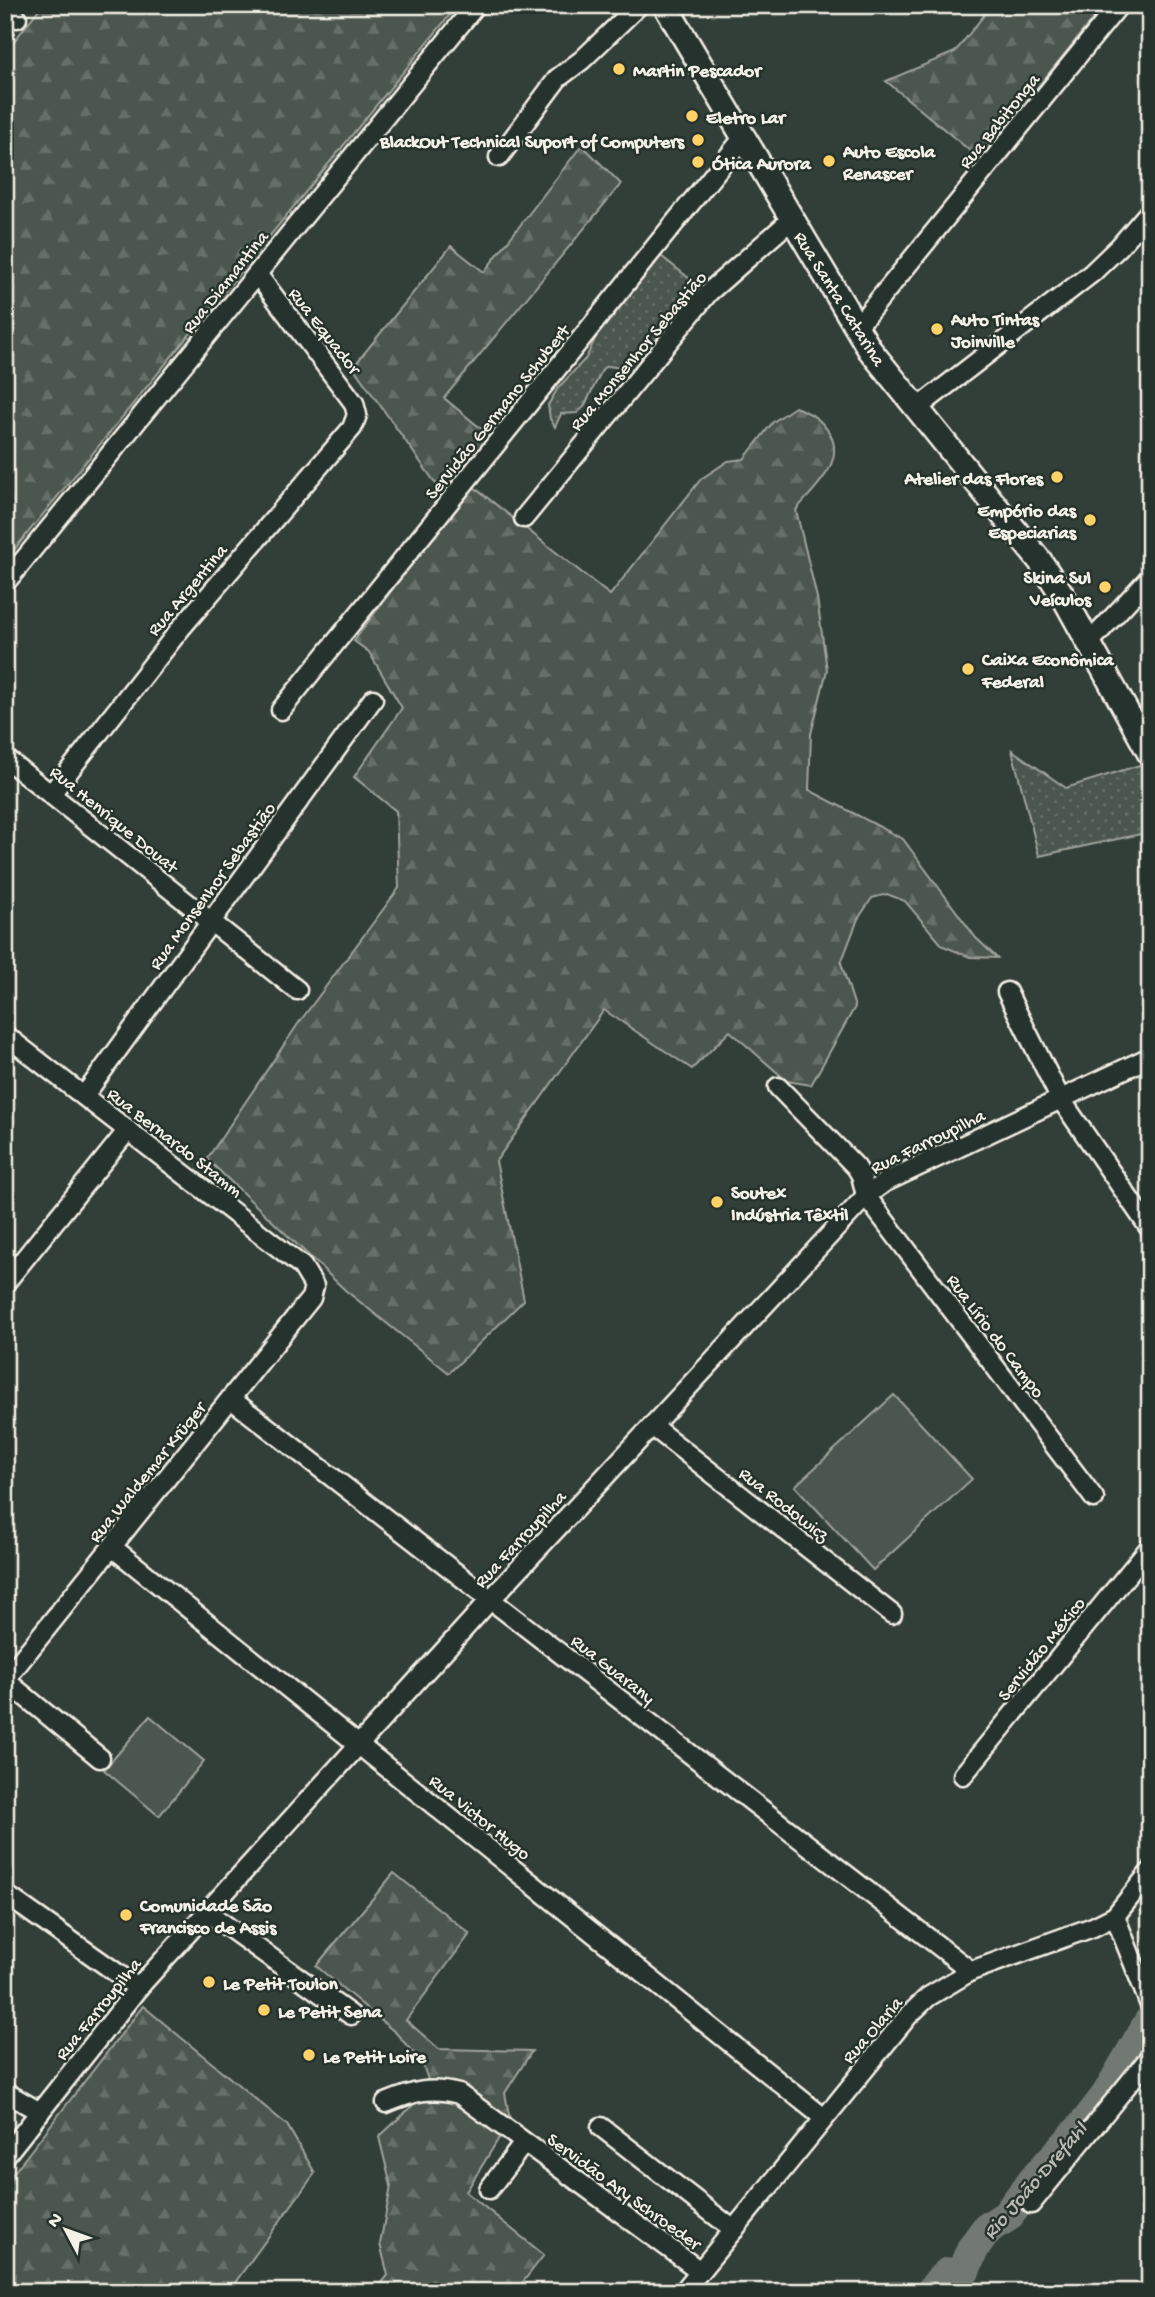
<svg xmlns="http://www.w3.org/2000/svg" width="1155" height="2297" viewBox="0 0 1155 2297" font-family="'Gochi Hand',sans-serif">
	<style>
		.grass { fill: url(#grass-dots); stroke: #a0a49c; stroke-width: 2 }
		.forest { fill: url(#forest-firs); stroke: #a0a49c; stroke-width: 2 }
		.pitch { fill: #4c564f; stroke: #a0a49c; stroke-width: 2 }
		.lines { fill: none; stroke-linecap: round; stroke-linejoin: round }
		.river { stroke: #727972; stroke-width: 33 }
		.minor-casing { stroke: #f4f1e8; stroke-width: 23 }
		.major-casing { stroke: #f4f1e8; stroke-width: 28 }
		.minor { stroke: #26332d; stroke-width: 18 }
		.major { stroke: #26332d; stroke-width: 23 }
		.poi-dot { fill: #ffd166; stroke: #26332d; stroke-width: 2.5 }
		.labels { text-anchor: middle; stroke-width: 5; stroke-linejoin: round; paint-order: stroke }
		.poi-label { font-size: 19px; font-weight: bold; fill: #f4f1e8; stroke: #26332d; text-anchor: start }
		.street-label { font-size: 19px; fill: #f4f1e8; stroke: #26332d }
		.water-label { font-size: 21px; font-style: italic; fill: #babbb3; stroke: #26332d }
	</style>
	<defs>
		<pattern id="grass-dots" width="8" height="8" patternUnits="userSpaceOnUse" patternTransform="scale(1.75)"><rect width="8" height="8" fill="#4c564f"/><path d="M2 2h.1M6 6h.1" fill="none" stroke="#666f68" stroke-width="1.8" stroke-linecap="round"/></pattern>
		<pattern id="forest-firs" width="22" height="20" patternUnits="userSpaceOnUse" patternTransform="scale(1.75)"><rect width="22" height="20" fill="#4c564f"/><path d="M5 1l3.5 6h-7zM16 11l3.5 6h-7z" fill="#666f68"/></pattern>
	</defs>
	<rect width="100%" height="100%" fill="#323e38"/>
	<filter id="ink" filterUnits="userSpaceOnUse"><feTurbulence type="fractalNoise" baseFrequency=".0143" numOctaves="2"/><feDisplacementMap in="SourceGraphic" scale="14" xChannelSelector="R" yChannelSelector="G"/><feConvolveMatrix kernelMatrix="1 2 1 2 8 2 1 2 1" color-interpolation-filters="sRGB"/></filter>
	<g filter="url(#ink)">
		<g class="grass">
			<path d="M 661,256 L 704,290 L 653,354 L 635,359 L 622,368 L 608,366 L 603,368 L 584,407 L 577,413 L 561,414 L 555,427 L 550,419 L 548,405 L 558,388 L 586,358 L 596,337 Z"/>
			<path d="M 1012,750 L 1066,788 L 1143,764 L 1150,778 L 1150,832 L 1039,856 Z"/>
		</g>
		<g class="forest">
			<path d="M 42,5 L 458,5 L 5,561 L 5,53 Z"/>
			<path d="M 992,5 L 1104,5 L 980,159 L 886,81 L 955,52 Z"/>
			<path d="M 582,145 L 621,184 L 444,398 L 496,441 L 465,480 L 610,595 L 701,479 L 728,461 L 744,459 L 773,422 L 795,407 C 811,413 821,419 830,434 C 846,463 813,489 796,510 L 817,598 L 827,670 L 811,734 L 809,790 L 903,839 L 976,938 L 997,958 L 970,957 L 943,946 L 905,901 L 887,894 L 872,898 L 858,919 L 841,963 L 855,1007 L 811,1085 L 787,1081 L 730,1031 L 692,1069 L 604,1010 L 496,1161 L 524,1300 L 449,1373 L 345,1290 L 207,1159 L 298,1024 L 399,888 L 396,811 L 354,777 L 402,708 L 369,652 L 354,641 L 453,508 L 353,367 L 451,246 L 484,272 Z"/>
			<path d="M 394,1873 L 470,1934 L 406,2020 L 439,2049 L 532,2051 L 505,2093 L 510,2120 L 466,2192 L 544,2255 L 515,2292 L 375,2292 L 388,2275 L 380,2244 L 391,2186 L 379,2137 L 431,2088 L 422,2063 L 396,2033 L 316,1966 Z"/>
			<path d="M 143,2006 L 287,2125 L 315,2173 L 228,2292 L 5,2292 L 5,2184 Z"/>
		</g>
		<g class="pitch">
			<path d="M 894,1395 L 972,1479 L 873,1570 L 795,1486 Z"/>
			<path d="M 150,1716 L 204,1761 L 159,1816 L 104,1770 Z"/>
		</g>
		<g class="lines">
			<path class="river" d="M 932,2292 L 941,2280 L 948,2274 L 955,2277 L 963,2272 L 973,2248 L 987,2229 L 1007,2216 L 1034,2180 L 1083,2127 L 1107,2096 L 1150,2022"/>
			<g class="minor-casing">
				<g id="minor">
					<path d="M 5,8 L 17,18"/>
					<path d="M 499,157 L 558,78 L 582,60 L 639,5"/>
					<path d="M 856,328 L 1119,5"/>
					<path d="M 916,409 L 1092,273 L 1119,247 L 1150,211"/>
					<path d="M 524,518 L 709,292 L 792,219"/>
					<path d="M 5,583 L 476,5"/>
					<path d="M 1089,643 L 1150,577"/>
					<path d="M 281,710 L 744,137"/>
					<path d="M 5,758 L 297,990"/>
					<path d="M 51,794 L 181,628 L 352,428 L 357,415 L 354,403 L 257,274"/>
					<path d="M 1007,992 L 1060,1098 L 1150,1229"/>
					<path d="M 5,1035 L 302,1266 L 314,1286 L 311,1298 L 5,1680 L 100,1758"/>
					<path d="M 778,1087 L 856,1167 L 861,1175 L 866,1196 L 1094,1498"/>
					<path d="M 84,1096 L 373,699"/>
					<path d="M 5,1283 L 128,1130"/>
					<path d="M 231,1399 L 971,1971"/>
					<path d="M 652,1426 L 892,1614"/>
					<path d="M 112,1547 L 824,2118"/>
					<path d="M 963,1775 L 1150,1547"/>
					<path d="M 5,1894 L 138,1988"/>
					<path d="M 207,1912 L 351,2015"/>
					<path d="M 1115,1916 L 1150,2005"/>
					<path d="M 5,2092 L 40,2112"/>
					<path d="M 386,2103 C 413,2092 430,2086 459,2094 L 700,2271"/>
					<path d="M 601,2127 L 734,2230"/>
					<path d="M 5,2156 L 138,1988 L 491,1599 L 866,1196 L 885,1182 L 1150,1057"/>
					<path d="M 489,2189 L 524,2143"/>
					<path d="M 1031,2204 L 1150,2057"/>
					<path d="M 683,2292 L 908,2016 L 928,1997 L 971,1971 L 1093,1927 L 1115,1916 L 1150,1872"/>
				</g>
			</g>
			<g class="major-casing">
				<path id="major" d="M 665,5 L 870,350 L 1040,561 L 1063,596 L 1150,754"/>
			</g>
			<use href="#minor" class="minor"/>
			<use href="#major" class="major"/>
		</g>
	</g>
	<g class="poi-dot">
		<circle cx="619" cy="69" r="7"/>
		<circle cx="692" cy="116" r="7"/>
		<circle cx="698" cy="140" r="7"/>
		<circle cx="829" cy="161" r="7"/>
		<circle cx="698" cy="162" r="7"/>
		<circle cx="937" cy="329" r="7"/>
		<circle cx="1057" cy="477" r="7"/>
		<circle cx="1090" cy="520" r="7"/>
		<circle cx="1105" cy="587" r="7"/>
		<circle cx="968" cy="669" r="7"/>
		<circle cx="717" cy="1202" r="7"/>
		<circle cx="126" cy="1915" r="7"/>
		<circle cx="209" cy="1982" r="7"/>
		<circle cx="264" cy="2010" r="7"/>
		<circle cx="309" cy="2055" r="7"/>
	</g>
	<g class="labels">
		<g class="poi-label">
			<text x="633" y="76">Martin Pescador</text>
			<text x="706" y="123">Eletro Lar</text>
			<text x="684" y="147" text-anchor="end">BlackOut Technical Suport of Computers</text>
			<text x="843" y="157">Auto Escola<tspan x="843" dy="22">Renascer</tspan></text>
			<text x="712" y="169">Ótica Aurora</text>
			<text x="951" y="325">Auto Tintas<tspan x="951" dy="22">Joinville</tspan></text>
			<text x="1043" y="484" text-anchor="end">Atelier das Flores</text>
			<text x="1076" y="516" text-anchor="end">Empório das<tspan x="1076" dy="22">Especiarias</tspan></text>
			<text x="1091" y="583" text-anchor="end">Skina Sul<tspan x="1091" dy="22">Veículos</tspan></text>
			<text x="982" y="665">Caixa Econômica<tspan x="982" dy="22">Federal</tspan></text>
			<text x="731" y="1198">Soutex<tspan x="731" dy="22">Indústria Têxtil</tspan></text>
			<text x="140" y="1911">Comunidade São<tspan x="140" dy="22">Francisco de Assis</tspan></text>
			<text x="223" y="1989">Le Petit Toulon</text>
			<text x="278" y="2017">Le Petit Sena</text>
			<text x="323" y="2062">Le Petit Loire</text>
		</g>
		<g class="street-label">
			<text transform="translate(998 120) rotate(-51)" y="7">Rua Babitonga</text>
			<text transform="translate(224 281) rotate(-51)" y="7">Rua Diamantina</text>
			<text transform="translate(841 298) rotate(58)" y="7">Rua Santa Catarina</text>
			<text transform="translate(326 330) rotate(52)" y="7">Rua Equador</text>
			<text transform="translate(637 350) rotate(-50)" y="7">Rua Monsenhor Sebastião</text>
			<text transform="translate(496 411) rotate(-51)" y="7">Servidão Germano Schubert</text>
			<text transform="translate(186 589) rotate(-50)" y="7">Rua Argentina</text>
			<text transform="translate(115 818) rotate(39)" y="7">Rua Henrique Douat</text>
			<text transform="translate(211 885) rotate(-54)" y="7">Rua Monsenhor Sebastião</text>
			<text transform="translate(927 1140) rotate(-26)" y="7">Rua Farroupilha</text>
			<text transform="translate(176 1141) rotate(38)" y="7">Rua Bernardo Stamm</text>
			<text transform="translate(997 1335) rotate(53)" y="7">Rua Lírio do Campo</text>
			<text transform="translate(146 1471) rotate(-51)" y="7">Rua Waldemar Krüger</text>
			<text transform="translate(785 1503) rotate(38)" y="7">Rua Rodowicz</text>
			<text transform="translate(519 1538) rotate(-47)" y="7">Rua Farroupilha</text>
			<text transform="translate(1040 1648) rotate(-51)" y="7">Servidão México</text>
			<text transform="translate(614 1668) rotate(38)" y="7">Rua Guarany</text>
			<text transform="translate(481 1816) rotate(39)" y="7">Rua Victor Hugo</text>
			<text transform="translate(97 2008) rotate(-51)" y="7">Rua Farroupilha</text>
			<text transform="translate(871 2029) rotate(-49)" y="7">Rua Olaria</text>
			<text transform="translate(625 2190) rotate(36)" y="7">Servidão Ary Schroeder</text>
		</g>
		<g class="water-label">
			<text transform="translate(1034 2180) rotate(-49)" y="7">Rio João Drefahl</text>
		</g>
	</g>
	<rect width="1155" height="2297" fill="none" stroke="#26332d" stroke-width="28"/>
	<rect x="14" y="14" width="1127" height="2269" fill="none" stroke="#f4f1e8" stroke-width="2.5" filter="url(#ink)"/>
	<g transform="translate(66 2230) rotate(311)" stroke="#26332d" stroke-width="5" paint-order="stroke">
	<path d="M0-5L12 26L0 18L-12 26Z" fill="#f4f1e8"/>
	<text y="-10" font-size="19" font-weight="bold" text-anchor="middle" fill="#f4f1e8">N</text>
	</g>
</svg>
